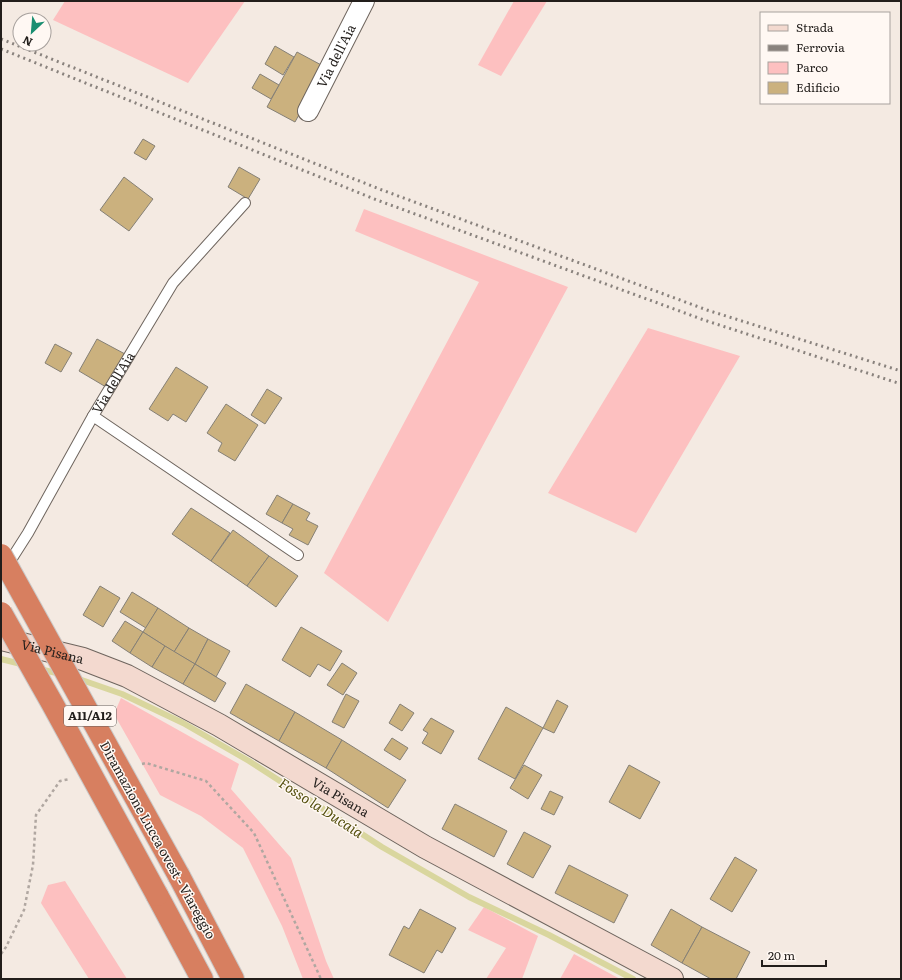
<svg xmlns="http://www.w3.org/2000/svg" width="902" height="980" viewBox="0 0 902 980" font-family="Literata,serif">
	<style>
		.green { fill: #fdc0c0 }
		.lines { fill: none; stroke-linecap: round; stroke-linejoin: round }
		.stream { stroke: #d9d69e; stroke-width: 6 }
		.building { fill: #cbb17e; stroke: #858076 }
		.service-casing { stroke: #6e655e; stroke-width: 12 }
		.minor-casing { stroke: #6e655e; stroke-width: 22 }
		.secondary-casing { stroke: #6e655e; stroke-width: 24 }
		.motorway-casing { stroke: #cac9c8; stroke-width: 24 }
		.path { stroke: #b0a7a1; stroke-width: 2.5; stroke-dasharray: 3 3; stroke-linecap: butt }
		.service { stroke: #fff; stroke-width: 10 }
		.minor { stroke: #fff; stroke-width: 20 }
		.secondary { stroke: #f3d9cf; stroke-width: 22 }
		.motorway { stroke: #d77f60; stroke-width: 22 }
		.rail { stroke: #89827d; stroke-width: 3; stroke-dasharray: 2 4; stroke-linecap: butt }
		.motorway-bridge-casing { stroke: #cac9c8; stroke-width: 24; stroke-linecap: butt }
		.motorway-bridge { stroke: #d77f60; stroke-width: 22 }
		.labels { text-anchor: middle; stroke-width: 3; stroke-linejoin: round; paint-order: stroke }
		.shield { fill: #fff8f3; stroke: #645f5c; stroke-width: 1 }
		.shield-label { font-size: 12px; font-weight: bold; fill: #221e1b }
		.street-label { font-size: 13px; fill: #221e1b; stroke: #fff8f3 }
		.water-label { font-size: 14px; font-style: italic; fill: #55500e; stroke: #fff8f3 }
	</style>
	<rect width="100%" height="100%" fill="#f4eae2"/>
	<g class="green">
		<path d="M 65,1 L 245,1 L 188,83 L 53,20 Z"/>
		<path d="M 514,1 L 547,1 L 501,76 L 478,65 Z"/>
		<path d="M 364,209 L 568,287 L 388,622 L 324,573 L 479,282 L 355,231 Z"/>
		<path d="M 648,328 L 740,356 L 636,533 L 548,493 Z"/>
		<path d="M 121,698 L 239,764 L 231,789 L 291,858 L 326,961 L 334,979 L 303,979 L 282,926 L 243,848 L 201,816 L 160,795 L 114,714 Z"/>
		<path d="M 65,881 L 127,979 L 89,979 L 41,903 L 48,885 Z"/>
		<path d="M 484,907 L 538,936 L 522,979 L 486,979 L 506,948 L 468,930 Z"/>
		<path d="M 574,954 L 620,979 L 560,979 Z"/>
	</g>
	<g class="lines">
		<g class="stream">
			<path d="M 1,659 L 25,665"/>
			<path d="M 39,669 L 61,674"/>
			<path d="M 76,678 L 122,694 L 183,723 L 249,761 L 382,847 L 469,897 L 549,935 L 633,979"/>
		</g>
	</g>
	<g class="building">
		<path d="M 275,46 L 294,57 L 283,75 L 265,64 Z"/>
		<path d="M 297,52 L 325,67 L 295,122 L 267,107 Z"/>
		<path d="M 260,74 L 279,85 L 271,99 L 252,88 Z"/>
		<path d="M 143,139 L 155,146 L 146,160 L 134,153 Z"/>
		<path d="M 239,167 L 260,179 L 248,199 L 228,187 Z"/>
		<path d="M 124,177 L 153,199 L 129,231 L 100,210 Z"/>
		<path d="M 97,339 L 125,354 L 106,387 L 79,371 Z"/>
		<path d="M 55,344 L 72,353 L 61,372 L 45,363 Z"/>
		<path d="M 176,367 L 208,387 L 186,422 L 173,414 L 168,421 L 149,409 Z"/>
		<path d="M 267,389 L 282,398 L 265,424 L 251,415 Z"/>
		<path d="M 226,404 L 258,425 L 235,461 L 218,451 L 222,443 L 207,433 Z"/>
		<path d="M 277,495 L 293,504 L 282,523 L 266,514 Z"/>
		<path d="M 293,504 L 310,513 L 306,520 L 318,526 L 308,545 L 289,535 L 293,529 L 282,523 Z"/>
		<path d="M 191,508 L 230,533 L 211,561 L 172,534 Z"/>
		<path d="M 233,530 L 269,556 L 247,586 L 211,561 Z"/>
		<path d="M 269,556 L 298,576 L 276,607 L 247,586 Z"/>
		<path d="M 100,586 L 120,598 L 103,627 L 83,615 Z"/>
		<path d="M 132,592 L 158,608 L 146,628 L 120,612 Z"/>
		<path d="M 158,608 L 189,628 L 174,652 L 143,632 Z"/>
		<path d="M 125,621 L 143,632 L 130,653 L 112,641 Z"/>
		<path d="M 301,627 L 342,651 L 330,671 L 318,664 L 310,677 L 282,660 Z"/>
		<path d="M 189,628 L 208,639 L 195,664 L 174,652 Z"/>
		<path d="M 143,632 L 165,646 L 152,667 L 130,653 Z"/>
		<path d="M 208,639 L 230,651 L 216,677 L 195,664 Z"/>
		<path d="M 165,646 L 195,664 L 183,684 L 152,667 Z"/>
		<path d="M 342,663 L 357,673 L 343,695 L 327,685 Z"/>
		<path d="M 195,664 L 226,683 L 215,702 L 183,684 Z"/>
		<path d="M 246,684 L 295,712 L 279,741 L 230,713 Z"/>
		<path d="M 346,694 L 359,701 L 344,728 L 332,722 Z"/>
		<path d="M 557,700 L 568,706 L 554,733 L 543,728 Z"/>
		<path d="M 400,704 L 414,713 L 402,731 L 389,723 Z"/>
		<path d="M 506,707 L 543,728 L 515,779 L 478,759 Z"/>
		<path d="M 295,712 L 342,740 L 326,768 L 279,741 Z"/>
		<path d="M 431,718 L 454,731 L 441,754 L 422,743 L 428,733 L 423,730 Z"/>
		<path d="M 392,738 L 408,748 L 400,760 L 384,750 Z"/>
		<path d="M 342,740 L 406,780 L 388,808 L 326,768 Z"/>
		<path d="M 524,765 L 542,775 L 528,799 L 510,788 Z"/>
		<path d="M 629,765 L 660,782 L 640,819 L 609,802 Z"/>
		<path d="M 550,791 L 563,797 L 554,815 L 541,809 Z"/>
		<path d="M 455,804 L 507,831 L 494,857 L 442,829 Z"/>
		<path d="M 524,832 L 551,846 L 533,878 L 507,864 Z"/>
		<path d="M 735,857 L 757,870 L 732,912 L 710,899 Z"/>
		<path d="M 569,865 L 628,895 L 614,923 L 555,893 Z"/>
		<path d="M 420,909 L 456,928 L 442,953 L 437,950 L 424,973 L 389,955 L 404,926 L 409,929 Z"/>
		<path d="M 671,909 L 702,927 L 682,963 L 651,945 Z"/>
		<path d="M 702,927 L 750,952 L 736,979 L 711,979 L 682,963 Z"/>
	</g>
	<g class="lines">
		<g class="service-casing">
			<g id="service">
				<path d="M 93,416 L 298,555"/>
				<path id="s1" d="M 7,566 L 28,533 L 93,416 L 173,283 L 245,203"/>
			</g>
		</g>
		<g class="minor-casing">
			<g id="minor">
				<path id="s2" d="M 308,111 L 364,1"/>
			</g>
		</g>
		<g class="secondary-casing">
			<g id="secondary">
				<path id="s3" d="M 1,639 L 83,659 L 127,676 L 219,725 L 425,847 L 672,979"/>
			</g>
		</g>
		<g class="motorway-casing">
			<g id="motorway">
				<path d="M 179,876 L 233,979"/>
				<path d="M 157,895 L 202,979"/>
			</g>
		</g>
		<g class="path">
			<path d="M 142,764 L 146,763 L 206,781 L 254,833 L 321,979"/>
			<path d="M 1,954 L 6,947 L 24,910 L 33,865 L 36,815 L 60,781 L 70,779"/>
		</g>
		<use href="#service" class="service"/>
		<use href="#minor" class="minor"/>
		<use href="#secondary" class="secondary"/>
		<use href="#motorway" class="motorway"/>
		<g class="rail">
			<path d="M 1,39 L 382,190 L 707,310 L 901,371"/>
			<path d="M 1,49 L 377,200 L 704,320 L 901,384"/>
		</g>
		<g class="motorway-bridge-casing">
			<g id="motorway-bridge">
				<path d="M 1,555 L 179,876"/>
				<path d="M 1,613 L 52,703 L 157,895"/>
			</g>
		</g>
		<use href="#motorway-bridge" class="motorway-bridge"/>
	</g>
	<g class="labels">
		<rect class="shield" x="64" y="706" width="52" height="20" rx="3"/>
		<g class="shield-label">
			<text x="90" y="720">A11/A12</text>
		</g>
		<g class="street-label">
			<text dy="5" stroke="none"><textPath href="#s2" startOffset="62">Via dell'Aia</textPath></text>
			<text dy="5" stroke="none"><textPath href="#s1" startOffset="212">Via dell'Aia</textPath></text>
			<text dy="5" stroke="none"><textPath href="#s3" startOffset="53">Via Pisana</textPath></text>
			<text dy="5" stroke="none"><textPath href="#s3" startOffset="377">Via Pisana</textPath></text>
			<text transform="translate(158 840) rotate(61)" y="5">Diramazione Lucca ovest - Viareggio</text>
		</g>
		<g class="water-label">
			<text transform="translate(321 808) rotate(33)" y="5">Fosso la Ducaia</text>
		</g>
	</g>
	<rect width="902" height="980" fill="none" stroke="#221e1b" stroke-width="4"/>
	<rect x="760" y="12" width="130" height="92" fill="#fff8f3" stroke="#a7a19d"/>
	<rect x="768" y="25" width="20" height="6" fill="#f3d9cf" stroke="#a7a19d"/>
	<text x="796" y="32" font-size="12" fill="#221e1b">Strada</text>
	<rect x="768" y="45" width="20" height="6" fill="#89827d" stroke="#a7a19d"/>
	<text x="796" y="52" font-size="12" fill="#221e1b">Ferrovia</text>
	<rect x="768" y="62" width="20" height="12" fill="#fdc0c0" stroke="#a7a19d"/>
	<text x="796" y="72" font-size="12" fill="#221e1b">Parco</text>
	<rect x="768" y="82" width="20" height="12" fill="#cbb17e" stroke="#a7a19d"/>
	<text x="796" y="92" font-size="12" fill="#221e1b">Edificio</text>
	<g transform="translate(32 32) rotate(206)"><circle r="19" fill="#fff8f3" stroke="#a7a19d"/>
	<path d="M0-3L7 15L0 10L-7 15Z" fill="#1a8e71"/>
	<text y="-6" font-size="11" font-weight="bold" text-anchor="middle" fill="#221e1b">N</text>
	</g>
	<path d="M762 960v6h64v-6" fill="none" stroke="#221e1b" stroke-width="2"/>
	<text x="768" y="960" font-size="12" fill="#221e1b" stroke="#fff8f3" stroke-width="3" paint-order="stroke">20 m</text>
</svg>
